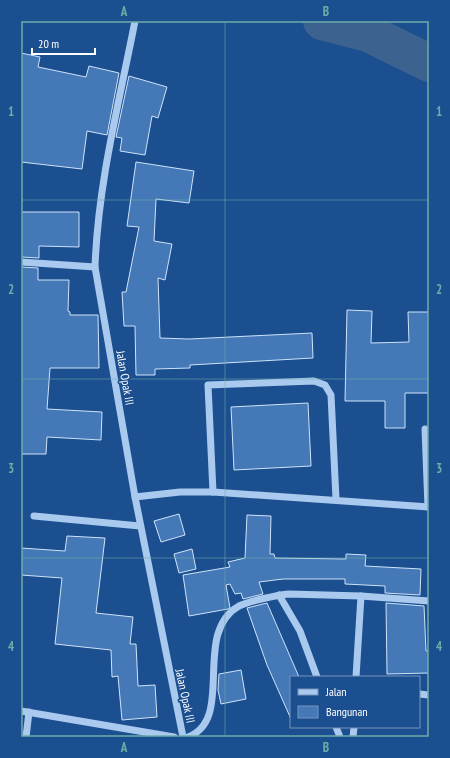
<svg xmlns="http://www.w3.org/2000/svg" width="450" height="758" viewBox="0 0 450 758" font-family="'PT Sans Narrow',sans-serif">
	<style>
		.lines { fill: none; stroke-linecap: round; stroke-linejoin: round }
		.river { stroke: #3c6290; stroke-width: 38 }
		.building { fill: #4478b7; stroke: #cfe3fa }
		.minor { stroke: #a9c9ee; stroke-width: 7 }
		.grid { fill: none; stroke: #6fada8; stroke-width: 1; stroke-opacity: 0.55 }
		.labels { text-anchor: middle; stroke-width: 3.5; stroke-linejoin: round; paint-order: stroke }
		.street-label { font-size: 12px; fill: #fff; stroke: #1b4f8f }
		.neatline { fill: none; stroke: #6fada8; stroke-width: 1.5 }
		.grid-label { font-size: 13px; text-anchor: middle; font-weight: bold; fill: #6fada8 }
	</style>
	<rect width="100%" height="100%" fill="#1b4f8f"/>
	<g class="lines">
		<path class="river" d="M 322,21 L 368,33 L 429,63"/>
	</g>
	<g class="building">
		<path d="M 21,53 L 40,57 L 38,67 L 86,77 L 89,66 L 119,73 L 107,135 L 87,131 L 82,169 L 21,162 Z"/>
		<path d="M 129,76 L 167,87 L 158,118 L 152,116 L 145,155 L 120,151 L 122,138 L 116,137 Z"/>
		<path d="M 136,162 L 194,171 L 189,203 L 156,199 L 154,241 L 172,244 L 165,280 L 158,278 L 160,338 L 189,339 L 312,333 L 313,358 L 190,365 L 190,368 L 155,369 L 155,375 L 136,375 L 135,326 L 124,326 L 122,292 L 126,292 L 139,227 L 127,226 Z"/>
		<path d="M 21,212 L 79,212 L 79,247 L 39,246 L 39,258 L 21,257 Z"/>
		<path d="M 21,267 L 38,268 L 38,280 L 69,280 L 68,311 L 70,312 L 70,315 L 98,315 L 99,368 L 50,368 L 47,409 L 102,412 L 101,440 L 47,437 L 46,454 L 21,454 Z"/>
		<path d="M 347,310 L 372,311 L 371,343 L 409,342 L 408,312 L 429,312 L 429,393 L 405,393 L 405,428 L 385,428 L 385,401 L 345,401 Z"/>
		<path d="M 308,403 L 311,466 L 234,470 L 231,407 Z"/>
		<path d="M 179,514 L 185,535 L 161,542 L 154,521 Z"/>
		<path d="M 247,515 L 271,516 L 270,554 L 274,554 L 275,558 L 346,559 L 346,554 L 366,555 L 365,566 L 421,569 L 420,595 L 385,593 L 385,586 L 345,584 L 345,579 L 283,579 L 259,582 L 263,594 L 243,599 L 241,593 L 235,594 L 230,584 L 226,585 L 230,608 L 228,609 L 189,616 L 183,575 L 230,567 L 228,562 L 245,558 Z"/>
		<path d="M 67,536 L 105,538 L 96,613 L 133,617 L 130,644 L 136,644 L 138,686 L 155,685 L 157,717 L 122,720 L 118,676 L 112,677 L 111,650 L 55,644 L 62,578 L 21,575 L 21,548 L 65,551 Z"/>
		<path d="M 192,549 L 196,569 L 179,573 L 174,554 Z"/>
		<path d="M 267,603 L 299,677 L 291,677 L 291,719 L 267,665 L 247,608 Z"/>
		<path d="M 386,603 L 424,606 L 426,651 L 429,651 L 429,673 L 387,674 Z"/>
		<path d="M 241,670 L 246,699 L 221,704 L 218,690 L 219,674 Z"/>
	</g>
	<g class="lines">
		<g class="minor">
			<path d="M 135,21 C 119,103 98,183 95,267 L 135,497 L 183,737"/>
			<path d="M 21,262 L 95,267"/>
			<path d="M 425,429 L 428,507"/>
			<path d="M 213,492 L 208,385 L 314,381 L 325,385 L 331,395 L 336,499"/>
			<path d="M 135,497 L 180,492 L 213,492 L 429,507"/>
			<path d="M 34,516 L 140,526"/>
			<path d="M 279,595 L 300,631 L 317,677"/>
			<path d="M 356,677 L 361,596"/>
			<path d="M 419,694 L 429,695"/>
			<path d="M 21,711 L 174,737"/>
			<path d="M 336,727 L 340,737"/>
			<path d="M 26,737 L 29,712"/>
			<path d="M 188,737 C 236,719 191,633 239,606 C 249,601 278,595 289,594 L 361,596 L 429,601"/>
			<path d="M 353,737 L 354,727"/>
		</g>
	</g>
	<path class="grid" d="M 225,21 L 225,737M 21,200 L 429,200M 21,379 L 429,379M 21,558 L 429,558"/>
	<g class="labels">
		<g class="street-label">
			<text transform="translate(125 378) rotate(80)" y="4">Jalan Opak III</text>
			<text transform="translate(185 696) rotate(78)" y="4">Jalan Opak III</text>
		</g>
	</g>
	<rect width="450" height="758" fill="none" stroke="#1b4f8f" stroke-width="44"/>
	<rect x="290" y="676" width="130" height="52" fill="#1b4f8f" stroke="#7695bc"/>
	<rect x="298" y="689" width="20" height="6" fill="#a9c9ee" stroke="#7695bc"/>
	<text x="326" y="696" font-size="12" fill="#ffffff">Jalan</text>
	<rect x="298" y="706" width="20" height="12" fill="#4478b7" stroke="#7695bc"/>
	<text x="326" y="716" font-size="12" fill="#ffffff">Bangunan</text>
	<path d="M32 48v6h63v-6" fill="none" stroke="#ffffff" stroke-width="2"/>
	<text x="38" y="48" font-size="12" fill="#ffffff" stroke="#1b4f8f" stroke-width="3" paint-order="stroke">20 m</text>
	<rect x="22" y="22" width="406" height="714" class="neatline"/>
	<g class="grid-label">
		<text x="124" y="16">A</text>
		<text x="326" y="16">B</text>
		<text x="11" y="116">1</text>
		<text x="439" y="116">1</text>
		<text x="11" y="294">2</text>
		<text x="439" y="294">2</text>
		<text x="11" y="473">3</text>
		<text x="439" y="473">3</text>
		<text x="11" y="651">4</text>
		<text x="439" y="651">4</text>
		<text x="124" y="752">A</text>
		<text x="326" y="752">B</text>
	</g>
</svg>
